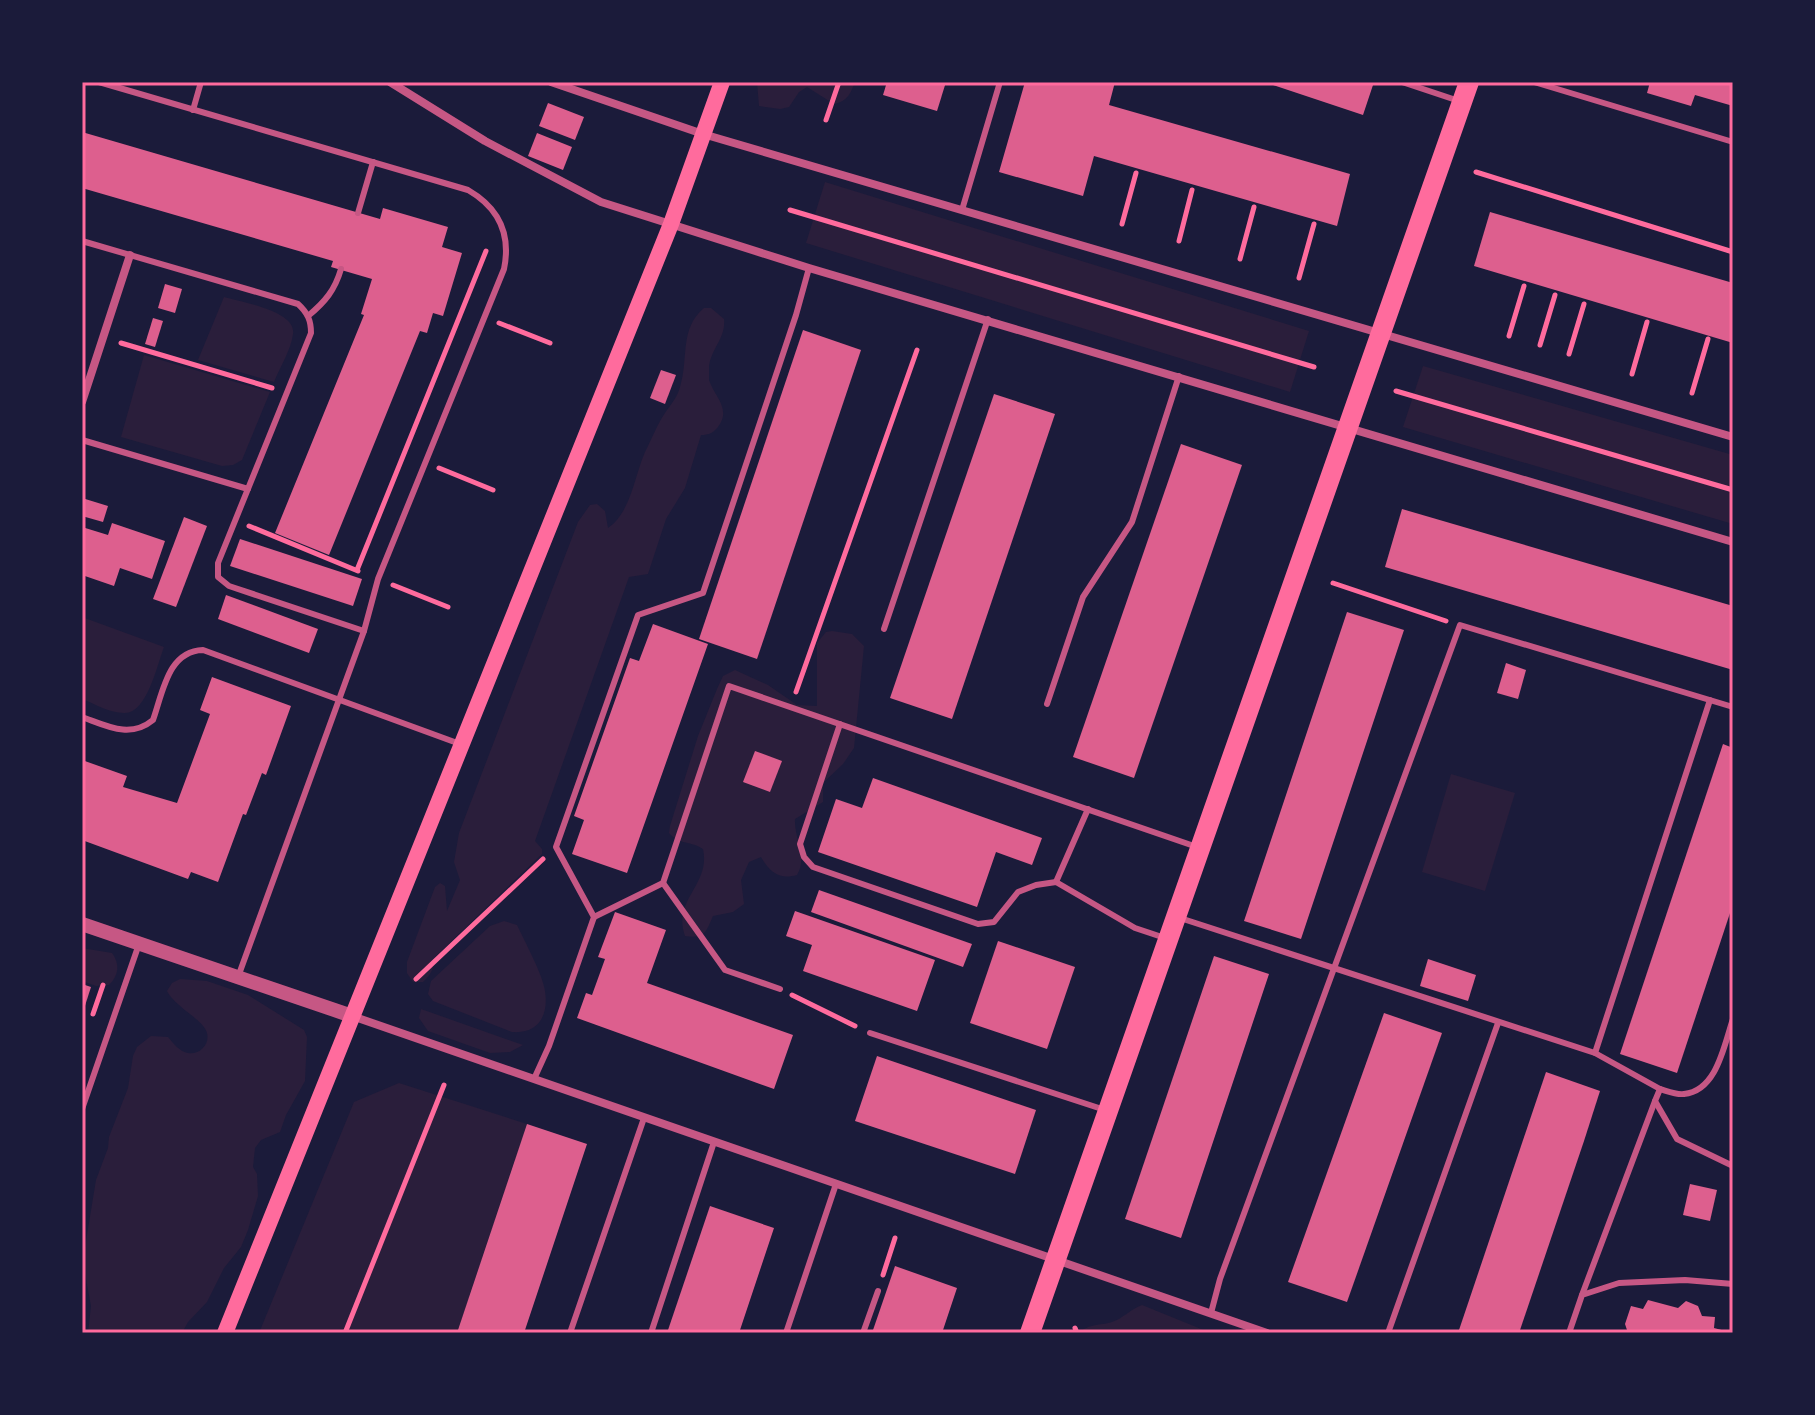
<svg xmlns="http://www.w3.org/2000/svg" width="1815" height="1415" viewBox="0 0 1815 1415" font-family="Overpass,sans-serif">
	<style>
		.green { fill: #2a1e3b }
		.building { fill: #dd5f8e }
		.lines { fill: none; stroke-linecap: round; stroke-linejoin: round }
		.path { stroke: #ff6b9d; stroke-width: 5 }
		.service { stroke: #c65784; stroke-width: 6 }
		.minor { stroke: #c65784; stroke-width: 8 }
		.tertiary { stroke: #c65784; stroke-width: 14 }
		.secondary { stroke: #ff6b9d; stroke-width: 16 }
		.primary { stroke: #ff6b9d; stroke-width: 20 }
		.neatline { fill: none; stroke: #ff6b9d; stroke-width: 3 }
	</style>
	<rect width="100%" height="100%" fill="#1b1b3a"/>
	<g class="green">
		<path d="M 757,82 L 855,82 C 850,95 847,101 834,104 L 807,87 L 799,92 L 789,107 L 780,109 L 759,106 Z"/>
		<path d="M 825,182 L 1309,331 L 1290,392 L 806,243 Z"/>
		<path d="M 224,297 C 241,302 297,311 293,334 C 291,350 280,367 274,382 L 198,360 Z"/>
		<path d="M 704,308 L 711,308 L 724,319 C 726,339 711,348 709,367 C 709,368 709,379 709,380 C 714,396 732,409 718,427 C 713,433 709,435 701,435 L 685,488 L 666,519 L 648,574 L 629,577 L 535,841 L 542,849 L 542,854 L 435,957 C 434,968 431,975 423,982 L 413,982 L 407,973 L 407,962 L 435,887 L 440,883 L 445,886 L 447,911 L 460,880 L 454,862 L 459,833 L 578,522 L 590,505 L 597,504 L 605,511 L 608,528 C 633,511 635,469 648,446 C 653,436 658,423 665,413 C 671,404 677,398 680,387 C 689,358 679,329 704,308 Z"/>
		<path d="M 144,355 L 270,392 L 242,460 L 233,465 L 222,466 L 121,437 Z"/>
		<path d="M 1423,366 L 1733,455 L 1733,524 L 1403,427 Z"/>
		<path d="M 82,617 L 164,647 C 157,665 147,714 124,713 C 110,713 95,704 82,699 Z"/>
		<path d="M 832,631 L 852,634 L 864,646 L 854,748 L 843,764 L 823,783 L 823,802 L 795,819 C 794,839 808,857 797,875 C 779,880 770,872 761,857 L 749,862 L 741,880 L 744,904 L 733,912 L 713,916 C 706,932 705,939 685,936 C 672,899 711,885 703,849 C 692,841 679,845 669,833 L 670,826 L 698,736 L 717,689 L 723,676 L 735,670 L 768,685 L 797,705 L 817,706 L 817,643 L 826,632 Z"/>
		<path d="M 1451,774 L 1515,793 L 1485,891 L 1422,872 Z"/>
		<path d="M 504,921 L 517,925 C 525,942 543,975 545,991 C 549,1016 538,1034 512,1032 L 433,1001 L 428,994 L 431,981 L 490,926 Z"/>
		<path d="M 82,948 L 112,953 C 120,964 119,975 109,985 L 96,986 L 82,981 Z"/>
		<path d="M 180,979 L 207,981 L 248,995 L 304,1030 L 307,1037 L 305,1081 L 286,1115 L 280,1132 L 261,1140 L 255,1148 L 253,1167 L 257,1174 L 258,1196 L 248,1230 L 241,1247 L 224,1268 L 207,1302 L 188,1322 L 182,1333 L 88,1333 L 91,1306 L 85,1274 L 84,1253 L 96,1180 L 108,1148 L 109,1137 L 128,1088 L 133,1056 L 137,1047 L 151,1036 L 168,1037 C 173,1043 180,1052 188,1053 C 200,1055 210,1044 207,1033 C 204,1020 175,1007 167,991 L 172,983 Z"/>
		<path d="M 421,1009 L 523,1045 L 510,1052 L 490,1053 L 428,1031 L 419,1018 Z"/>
		<path d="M 399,1083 L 527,1124 L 457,1333 L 259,1333 L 354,1102 Z"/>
		<path d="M 1142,1305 L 1211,1333 L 1079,1333 C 1090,1323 1099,1326 1112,1322 C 1122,1319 1131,1309 1142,1305 Z"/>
	</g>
	<g class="building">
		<path d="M 887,82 L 946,82 L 937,111 L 883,95 Z"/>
		<path d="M 1025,82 L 1115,82 L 1109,105 L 1350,174 L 1337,226 L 1094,156 L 1083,196 L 999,172 Z"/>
		<path d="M 1264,82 L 1374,82 L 1363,115 Z"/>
		<path d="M 1650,82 L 1733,82 L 1733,106 L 1695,95 L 1691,106 L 1647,93 Z"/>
		<path d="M 548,103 L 584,117 L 575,140 L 539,126 Z"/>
		<path d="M 82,132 L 380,219 L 383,208 L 448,227 L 442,247 L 462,253 L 443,316 L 433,313 L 427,333 L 420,331 L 329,555 L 275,533 L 364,315 L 361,314 L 372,279 L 331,267 L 333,261 L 82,188 Z"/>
		<path d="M 537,133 L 572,147 L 563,170 L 528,156 Z"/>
		<path d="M 1490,212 L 1733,283 L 1733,343 L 1474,266 Z"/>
		<path d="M 165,284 L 182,289 L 175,313 L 158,308 Z"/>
		<path d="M 153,318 L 163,321 L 155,347 L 145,344 Z"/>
		<path d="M 803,330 L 861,350 L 757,659 L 699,639 Z"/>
		<path d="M 661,370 L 676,375 L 665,404 L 650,398 Z"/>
		<path d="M 994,394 L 1055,414 L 952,719 L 890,698 Z"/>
		<path d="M 1181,444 L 1242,465 L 1134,778 L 1073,757 Z"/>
		<path d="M 82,498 L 108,506 L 103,522 L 82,516 Z"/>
		<path d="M 1402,509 L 1733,606 L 1733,670 L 1385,567 Z"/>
		<path d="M 184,517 L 207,526 L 176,607 L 153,599 Z"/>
		<path d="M 112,523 L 165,541 L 152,579 L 120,568 L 114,586 L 82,575 L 82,527 L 108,535 Z"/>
		<path d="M 240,539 L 362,579 L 353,606 L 230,566 Z"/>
		<path d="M 226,595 L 318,629 L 309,653 L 218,619 Z"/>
		<path d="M 1347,612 L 1404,630 L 1301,939 L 1244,921 Z"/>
		<path d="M 653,624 L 708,644 L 627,873 L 572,854 L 584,820 L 574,816 L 630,658 L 639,661 Z"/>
		<path d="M 1506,663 L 1526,670 L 1518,699 L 1497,693 Z"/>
		<path d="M 212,677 L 291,706 L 266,775 L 262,773 L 246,815 L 243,814 L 218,882 L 191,872 L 188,879 L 82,840 L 82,760 L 127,776 L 123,787 L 177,803 L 210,714 L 200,710 Z"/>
		<path d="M 1723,744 L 1733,748 L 1733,904 L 1677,1073 L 1620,1054 Z"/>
		<path d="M 755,751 L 782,761 L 770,792 L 743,782 Z"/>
		<path d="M 873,778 L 1042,838 L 1032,865 L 996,852 L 977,907 L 818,852 L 836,799 L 862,808 Z"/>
		<path d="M 819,890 L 972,944 L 963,967 L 811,912 Z"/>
		<path d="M 795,911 L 935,960 L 917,1011 L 803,971 L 812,945 L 786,936 Z"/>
		<path d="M 615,912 L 666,930 L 647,983 L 793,1035 L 774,1089 L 577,1018 L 586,993 L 592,995 L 605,959 L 598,957 Z"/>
		<path d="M 998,941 L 1075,967 L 1047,1049 L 970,1023 Z"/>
		<path d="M 1214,956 L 1269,974 L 1181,1238 L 1125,1219 Z"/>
		<path d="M 1428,959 L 1476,975 L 1468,1001 L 1420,986 Z"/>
		<path d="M 82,984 L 91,987 L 83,1012 L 82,1012 Z"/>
		<path d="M 1384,1013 L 1442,1033 L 1347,1302 L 1288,1282 Z"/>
		<path d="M 877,1056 L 1036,1110 L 1015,1174 L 855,1121 Z"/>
		<path d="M 1546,1072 L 1600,1091 L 1584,1141 L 1519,1333 L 1458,1333 Z"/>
		<path d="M 527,1124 L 587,1144 L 524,1333 L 457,1333 Z"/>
		<path d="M 1690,1184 L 1717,1190 L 1710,1221 L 1683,1215 Z"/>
		<path d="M 710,1206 L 774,1228 L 739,1333 L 667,1333 Z"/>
		<path d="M 895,1266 L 957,1288 L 942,1333 L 872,1333 Z"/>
		<path d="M 1648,1300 L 1678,1308 L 1686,1301 L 1698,1306 L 1702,1316 L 1715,1317 L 1714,1328 L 1733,1333 L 1628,1333 L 1625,1324 L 1631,1306 L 1643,1309 Z"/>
	</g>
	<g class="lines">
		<g class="path">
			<path d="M 826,120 L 839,82"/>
			<path d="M 1476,172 L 1733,252"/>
			<path d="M 790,210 L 1314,367"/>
			<path d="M 1122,224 L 1136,173"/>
			<path d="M 1179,241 L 1192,190"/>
			<path d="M 1240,259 L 1254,207"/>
			<path d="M 1299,278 L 1314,224"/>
			<path d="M 499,323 L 550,343"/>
			<path d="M 1509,336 L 1524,286"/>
			<path d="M 121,343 L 272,388"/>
			<path d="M 1540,345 L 1555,295"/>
			<path d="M 1569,354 L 1584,304"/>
			<path d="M 1632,374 L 1647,322"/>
			<path d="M 1396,391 L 1733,490"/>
			<path d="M 1692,393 L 1708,339"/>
			<path d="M 439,468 L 493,490"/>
			<path d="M 249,526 L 358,571"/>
			<path d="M 357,570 L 486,251"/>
			<path d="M 1333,583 L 1446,621"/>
			<path d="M 393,585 L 448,607"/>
			<path d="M 796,692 L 917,350"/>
			<path d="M 416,979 L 543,859"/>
			<path d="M 792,995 L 855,1026"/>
			<path d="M 93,1014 L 103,985"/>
			<path d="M 883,1275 L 895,1238"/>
			<path d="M 1075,1328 L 1077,1333"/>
			<path d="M 345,1333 L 444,1085"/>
		</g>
		<g class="service">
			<path d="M 99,82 L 468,190 C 499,208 511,235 504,269 L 378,579 L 364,631 L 238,977"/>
			<path d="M 1402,82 L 1459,101"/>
			<path d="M 1534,82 L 1733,142"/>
			<path d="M 193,110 L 201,82"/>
			<path d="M 962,210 L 1000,82"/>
			<path d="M 358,213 L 373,162"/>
			<path d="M 82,241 L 298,304 C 308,313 311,321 311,333 L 218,563 L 218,577 L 229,586 L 364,631"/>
			<path d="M 308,316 C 325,302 335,290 341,269"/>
			<path d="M 82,440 L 248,489"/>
			<path d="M 884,629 L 988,319"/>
			<path d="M 1047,704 L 1083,597 L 1132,522 L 1179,376"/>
			<path d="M 82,717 C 107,726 130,739 153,720 C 163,692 168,651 203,650 L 460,744"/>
			<path d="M 840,724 L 800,844 L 804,857 L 813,867 L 978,924 L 994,922 L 1018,892 L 1036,885 L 1056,882 L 1135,928 L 1165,938"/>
			<path d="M 1056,882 L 1088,809"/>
			<path d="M 663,883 L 725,970 L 780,989"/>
			<path d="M 594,917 L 663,883 L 729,686 L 1197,847"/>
			<path d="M 1180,918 L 1595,1053 L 1660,1089 L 1655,1101 L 1677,1139 L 1733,1166"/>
			<path d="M 870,1033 L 1105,1110"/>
			<path d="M 1595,1053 L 1710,700"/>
			<path d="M 534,1079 L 549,1046 L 594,917 L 556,847 L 638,615 L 703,593 L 796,315 L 809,268"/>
			<path d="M 1660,1089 C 1667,1091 1676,1095 1684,1094 C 1717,1091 1724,1045 1733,1019"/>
			<path d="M 82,1109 L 139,944"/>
			<path d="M 1582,1295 L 1655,1101"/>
			<path d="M 1211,1313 L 1220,1279 L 1460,625 L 1733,707"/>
			<path d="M 570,1333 L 644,1118"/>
			<path d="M 651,1333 L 714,1142"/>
			<path d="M 786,1333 L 836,1184"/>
			<path d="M 863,1333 L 878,1291"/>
			<path d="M 1388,1333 L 1498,1023"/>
			<path d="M 1569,1333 L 1582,1295 L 1619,1283 L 1685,1280 L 1733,1284"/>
		</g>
		<g class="minor">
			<path d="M 390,82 L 485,141 L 601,202 L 809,268 L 1733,542"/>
			<path d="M 551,82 L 703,134 L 1733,437"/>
			<path d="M 82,402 L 130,255"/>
			<path d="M 352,1016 L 1267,1333"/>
		</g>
		<path class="tertiary" d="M 82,924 L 352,1016"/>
		<path class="secondary" d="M 225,1333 L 671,224 L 722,82"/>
		<path class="primary" d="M 1030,1333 L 1469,82"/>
	</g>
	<rect width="1815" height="1415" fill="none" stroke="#1b1b3a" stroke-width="168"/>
	<rect x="84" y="84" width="1647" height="1247" class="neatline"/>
</svg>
